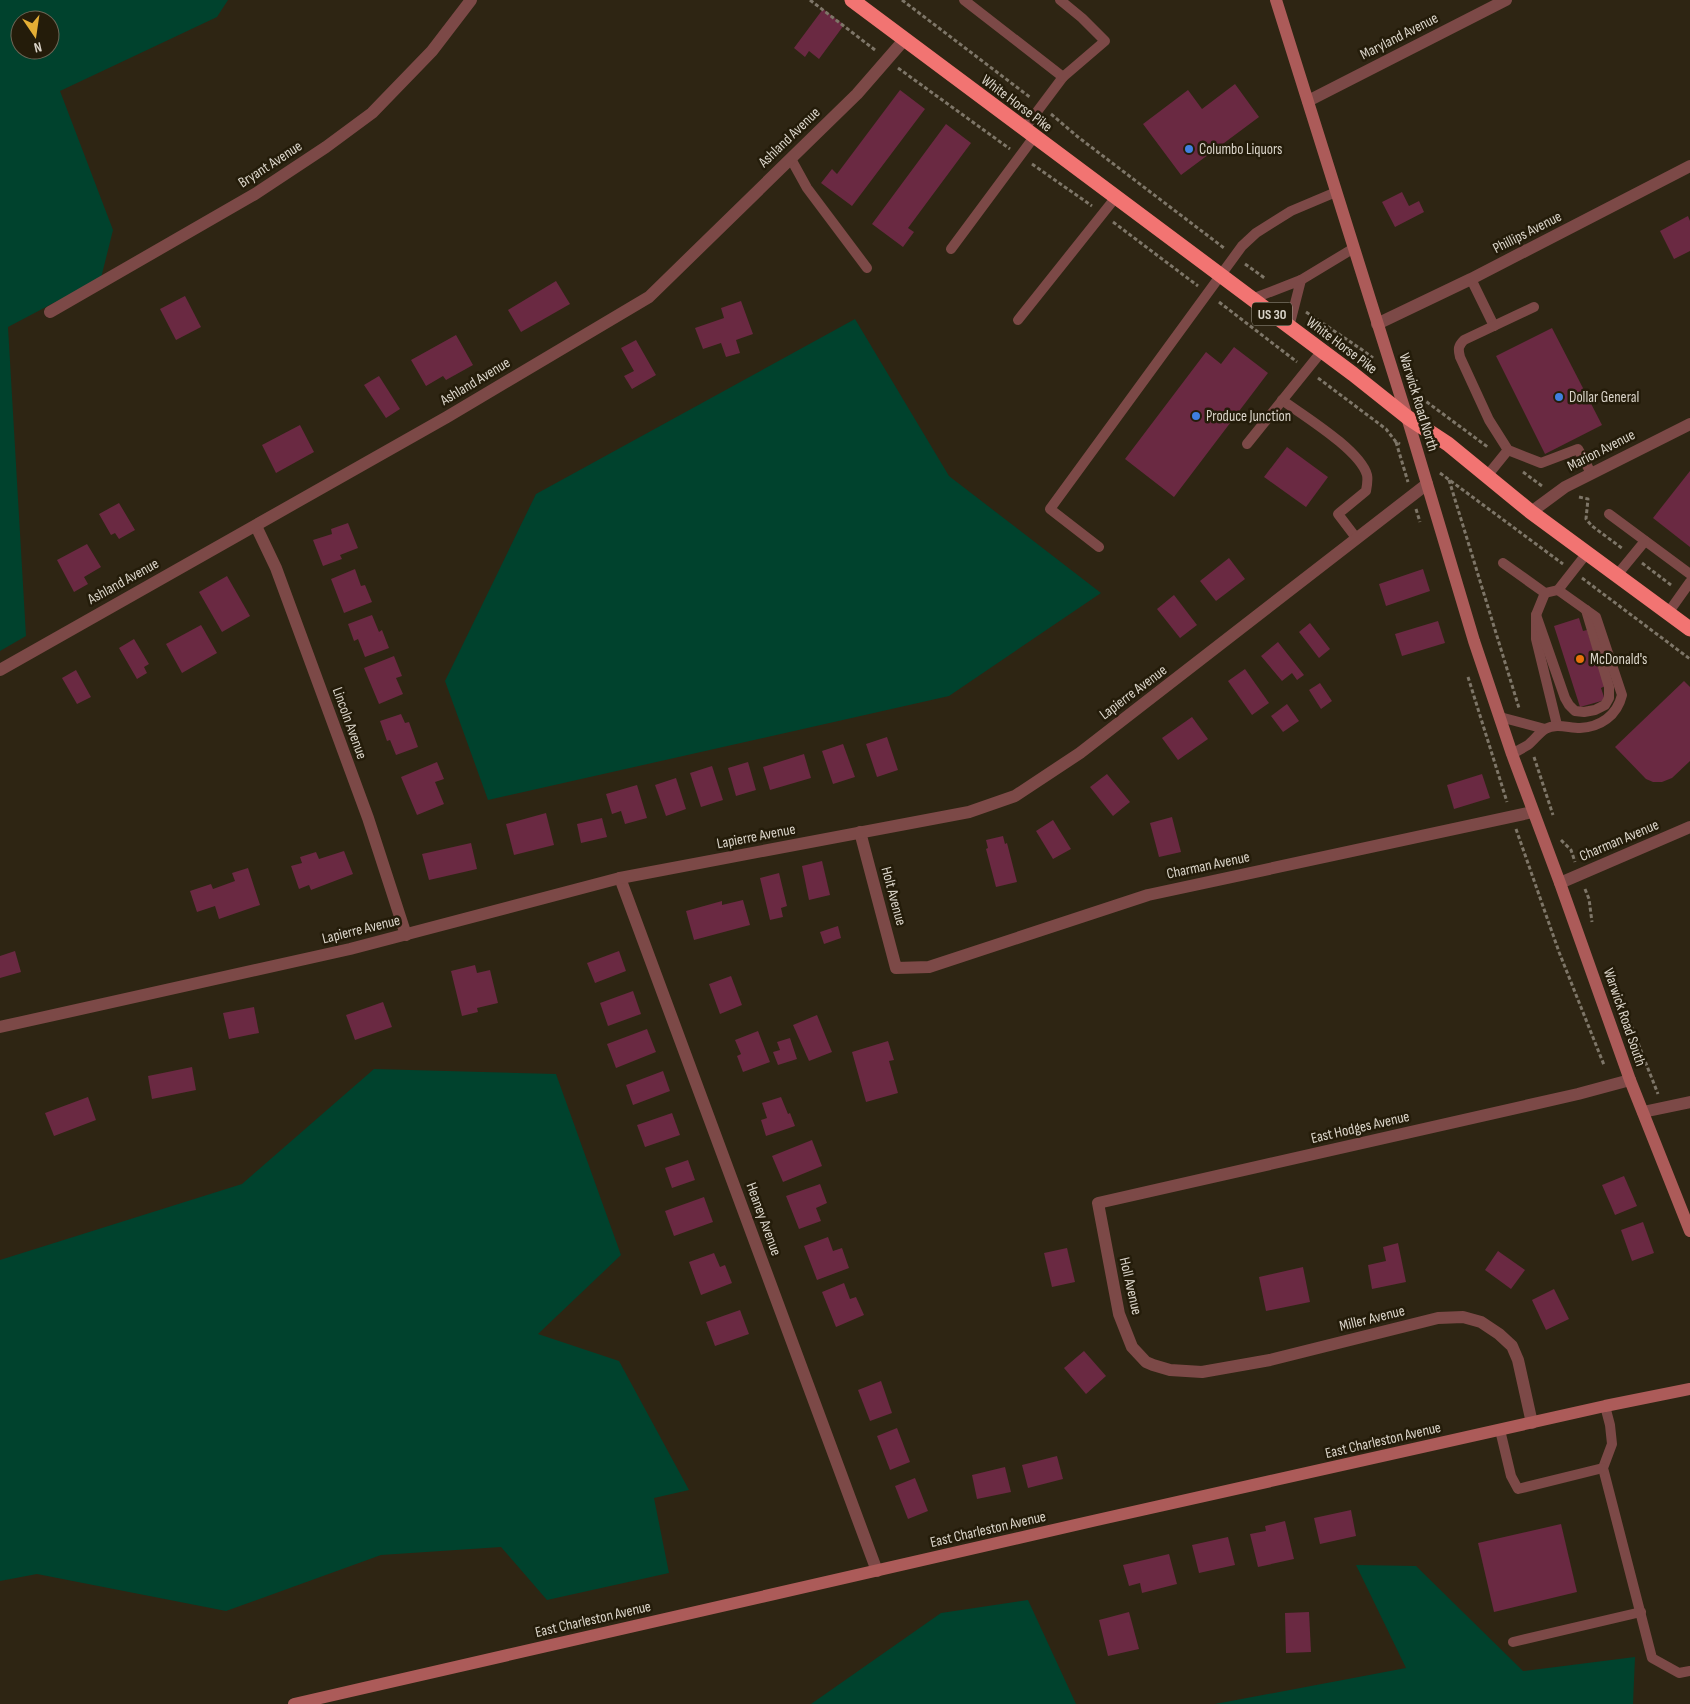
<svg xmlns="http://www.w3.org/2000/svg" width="1690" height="1704" viewBox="0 0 1690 1704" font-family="'Sofia Sans Condensed',sans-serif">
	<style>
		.green { fill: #00422d; fill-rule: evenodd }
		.building { fill: #6a2942 }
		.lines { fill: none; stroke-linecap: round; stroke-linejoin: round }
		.path { stroke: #7e7668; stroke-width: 3; stroke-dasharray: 4 2.5; stroke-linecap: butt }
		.lane { stroke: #7c4947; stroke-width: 10 }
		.street { stroke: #7c4947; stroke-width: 12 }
		.secondary { stroke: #ac5b59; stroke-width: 12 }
		.highway { stroke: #f27472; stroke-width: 15 }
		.shop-dot { fill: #3f7fe0; stroke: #241c0a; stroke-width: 2 }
		.food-dot { fill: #e8710a; stroke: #241c0a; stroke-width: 2 }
		.labels { text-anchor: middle; stroke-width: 5; stroke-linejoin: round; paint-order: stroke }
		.shield { fill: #241c0a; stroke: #a39d90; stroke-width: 1 }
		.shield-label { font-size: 14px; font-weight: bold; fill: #dad4c9 }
		.street-label { font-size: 15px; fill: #dad4c9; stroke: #241c0a }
		.poi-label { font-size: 15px; fill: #dad4c9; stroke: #241c0a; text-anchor: start }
	</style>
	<rect width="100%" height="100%" fill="#2e2513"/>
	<g class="green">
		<path d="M 0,0 L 228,0 L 217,17 L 60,91 L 113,230 L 101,278 L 8,327 L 26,636 L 0,651 ZM 20,20 L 50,20 L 50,50 L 20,50 Z"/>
		<path d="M 855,319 L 949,476 L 1101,593 L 949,696 L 488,800 L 445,681 L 536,494 Z"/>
		<path d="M 374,1069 L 556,1074 L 621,1255 L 538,1334 L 619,1361 L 689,1490 L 654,1498 L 669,1573 L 547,1600 L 501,1547 L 381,1555 L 226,1611 L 37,1574 L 0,1581 L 0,1260 L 242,1184 Z"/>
		<path d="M 1356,1565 L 1416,1566 L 1523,1671 L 1635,1657 L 1633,1704 L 1215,1704 L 1406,1668 Z"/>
		<path d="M 1028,1600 L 1076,1704 L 811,1704 L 941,1613 Z"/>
	</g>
	<g class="building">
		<path d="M 823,9 L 844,25 L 819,59 L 809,51 L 805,57 L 794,48 Z"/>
		<path d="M 1235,84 L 1259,117 L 1181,175 L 1143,124 L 1188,90 L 1202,109 Z"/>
		<path d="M 900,90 L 925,109 L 852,206 L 821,183 L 832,169 L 837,174 Z"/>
		<path d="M 946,124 L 971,143 L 908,228 L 914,232 L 903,247 L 872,224 Z"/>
		<path d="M 1402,192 L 1409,206 L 1419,201 L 1424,212 L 1395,227 L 1382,202 Z"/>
		<path d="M 1688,216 L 1690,221 L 1690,251 L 1674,259 L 1660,231 Z"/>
		<path d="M 556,281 L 570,304 L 521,332 L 508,310 Z"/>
		<path d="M 185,296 L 201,327 L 176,340 L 160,309 Z"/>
		<path d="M 741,301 L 753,334 L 736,340 L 740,353 L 726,357 L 721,343 L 703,349 L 695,328 L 724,318 L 721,308 Z"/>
		<path d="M 1552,328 L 1602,425 L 1545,454 L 1496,356 Z"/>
		<path d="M 456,335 L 473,365 L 446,380 L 443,376 L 426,386 L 411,360 Z"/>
		<path d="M 636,340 L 656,375 L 632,389 L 624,376 L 634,371 L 621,348 Z"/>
		<path d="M 1234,347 L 1268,373 L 1174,497 L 1125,459 L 1206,352 L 1221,364 Z"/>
		<path d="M 379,376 L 400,409 L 386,418 L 364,385 Z"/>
		<path d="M 300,425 L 314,452 L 276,473 L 262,445 Z"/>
		<path d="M 1287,447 L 1328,477 L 1306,507 L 1264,477 Z"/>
		<path d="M 1690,471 L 1690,547 L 1653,518 Z"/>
		<path d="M 119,503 L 135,530 L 119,539 L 115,533 L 111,535 L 99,514 Z"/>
		<path d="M 348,523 L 358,548 L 340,555 L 342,559 L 323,566 L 313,540 L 332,534 L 331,529 Z"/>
		<path d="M 87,544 L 101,567 L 84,577 L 88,584 L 74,592 L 57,560 Z"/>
		<path d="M 1229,558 L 1245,579 L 1216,601 L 1200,581 Z"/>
		<path d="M 355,569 L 361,586 L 365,585 L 372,602 L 344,613 L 331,579 Z"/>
		<path d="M 1423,569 L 1430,591 L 1386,606 L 1379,584 Z"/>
		<path d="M 227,576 L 250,616 L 222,632 L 199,592 Z"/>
		<path d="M 1174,595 L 1197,625 L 1180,638 L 1157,609 Z"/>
		<path d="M 372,615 L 379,632 L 382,630 L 389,648 L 365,657 L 358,639 L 354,641 L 348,624 Z"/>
		<path d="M 1579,618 L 1583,631 L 1587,630 L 1605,686 L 1601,688 L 1605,700 L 1580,707 L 1554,626 Z"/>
		<path d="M 1438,621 L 1445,643 L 1402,656 L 1395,634 Z"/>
		<path d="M 1310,623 L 1330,649 L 1319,658 L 1299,632 Z"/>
		<path d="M 201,625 L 217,653 L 182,673 L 166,644 Z"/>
		<path d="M 134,639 L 149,664 L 144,667 L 147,673 L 137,679 L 119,648 Z"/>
		<path d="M 1278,642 L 1304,675 L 1297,680 L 1292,673 L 1282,681 L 1261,656 Z"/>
		<path d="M 394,656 L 402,676 L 396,678 L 403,694 L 379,704 L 364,668 Z"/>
		<path d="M 1245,669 L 1269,703 L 1252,715 L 1228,681 Z"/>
		<path d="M 76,670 L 91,697 L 77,704 L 62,678 Z"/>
		<path d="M 1684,681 L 1690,687 L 1690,761 L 1672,778 L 1662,782 L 1653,782 L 1646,779 L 1615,747 Z"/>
		<path d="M 1320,683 L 1332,701 L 1321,709 L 1309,690 Z"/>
		<path d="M 1287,704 L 1299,721 L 1283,732 L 1271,716 Z"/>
		<path d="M 401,714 L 405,723 L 409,722 L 418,747 L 396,755 L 390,740 L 387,741 L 380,721 Z"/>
		<path d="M 1192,717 L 1208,739 L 1178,760 L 1162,738 Z"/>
		<path d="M 887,737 L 898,770 L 877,777 L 866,744 Z"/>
		<path d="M 843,744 L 855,777 L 833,784 L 822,751 Z"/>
		<path d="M 804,754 L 811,778 L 770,790 L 763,767 Z"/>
		<path d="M 437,762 L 444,779 L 435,782 L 444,804 L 417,815 L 401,777 Z"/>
		<path d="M 748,762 L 756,790 L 736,796 L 728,768 Z"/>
		<path d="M 712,766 L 723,800 L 701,807 L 690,773 Z"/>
		<path d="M 1107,774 L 1130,802 L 1113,816 L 1090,787 Z"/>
		<path d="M 1482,774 L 1490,798 L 1454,809 L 1447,785 Z"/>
		<path d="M 676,778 L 686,809 L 666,816 L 655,785 Z"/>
		<path d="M 637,785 L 647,818 L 625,824 L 621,811 L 612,814 L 606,794 Z"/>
		<path d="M 546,813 L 554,845 L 514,855 L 506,824 Z"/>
		<path d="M 1172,817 L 1181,852 L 1159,857 L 1150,823 Z"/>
		<path d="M 602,818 L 607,837 L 581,843 L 577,824 Z"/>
		<path d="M 1053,820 L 1071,849 L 1053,859 L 1036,831 Z"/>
		<path d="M 1003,836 L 1005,844 L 1007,843 L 1017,882 L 996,887 L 986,849 L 988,848 L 986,840 Z"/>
		<path d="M 471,843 L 477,869 L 429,880 L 422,854 Z"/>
		<path d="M 344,851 L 353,874 L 311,890 L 309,885 L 299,889 L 291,866 L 302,863 L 300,857 L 316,852 L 319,859 Z"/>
		<path d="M 822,861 L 830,895 L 809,900 L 802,866 Z"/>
		<path d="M 248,868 L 260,905 L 219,919 L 215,906 L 197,912 L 190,891 L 211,884 L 213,889 L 235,881 L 232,873 Z"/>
		<path d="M 779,873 L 787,906 L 781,908 L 783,917 L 770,920 L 760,878 Z"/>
		<path d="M 743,900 L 750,925 L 694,940 L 686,911 L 722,901 L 722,905 Z"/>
		<path d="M 838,926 L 841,938 L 824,944 L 820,932 Z"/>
		<path d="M 15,951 L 21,972 L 0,978 L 0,956 Z"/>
		<path d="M 619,951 L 626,971 L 595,983 L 587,963 Z"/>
		<path d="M 475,965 L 477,973 L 490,970 L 498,1003 L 477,1008 L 478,1012 L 462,1016 L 451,971 Z"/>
		<path d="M 731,976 L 742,1005 L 720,1014 L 709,984 Z"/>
		<path d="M 633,991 L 641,1014 L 608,1026 L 600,1003 Z"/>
		<path d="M 383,1002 L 392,1027 L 355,1040 L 346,1015 Z"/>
		<path d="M 254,1007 L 259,1033 L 229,1039 L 223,1013 Z"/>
		<path d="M 817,1015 L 832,1052 L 809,1061 L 793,1025 Z"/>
		<path d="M 647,1029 L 656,1052 L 616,1068 L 607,1044 Z"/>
		<path d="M 758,1031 L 770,1062 L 743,1072 L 737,1056 L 741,1054 L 735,1040 Z"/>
		<path d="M 790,1038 L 797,1059 L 778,1065 L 773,1052 L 780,1050 L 777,1042 Z"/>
		<path d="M 888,1041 L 894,1060 L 889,1061 L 898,1093 L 866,1102 L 852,1052 Z"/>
		<path d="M 192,1067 L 196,1090 L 152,1099 L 148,1076 Z"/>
		<path d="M 663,1071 L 670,1091 L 633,1105 L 626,1085 Z"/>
		<path d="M 88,1097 L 96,1120 L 54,1136 L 45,1113 Z"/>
		<path d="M 781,1097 L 788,1114 L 790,1113 L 795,1126 L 766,1136 L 761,1120 L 767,1118 L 762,1103 Z"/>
		<path d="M 672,1113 L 680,1135 L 645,1147 L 637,1125 Z"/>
		<path d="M 812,1140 L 822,1166 L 783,1182 L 772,1156 Z"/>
		<path d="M 688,1160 L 695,1180 L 672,1188 L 665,1168 Z"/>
		<path d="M 1624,1176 L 1637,1206 L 1615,1215 L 1602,1185 Z"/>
		<path d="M 820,1184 L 827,1203 L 816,1208 L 821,1221 L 799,1229 L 786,1196 Z"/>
		<path d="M 704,1197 L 713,1222 L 674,1236 L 665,1211 Z"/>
		<path d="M 1643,1222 L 1654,1253 L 1632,1261 L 1621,1230 Z"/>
		<path d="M 828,1237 L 833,1251 L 842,1248 L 849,1268 L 817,1280 L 804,1246 Z"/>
		<path d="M 1398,1243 L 1406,1282 L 1372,1289 L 1368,1265 L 1386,1261 L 1383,1247 Z"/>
		<path d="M 1067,1248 L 1075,1282 L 1052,1287 L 1044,1253 Z"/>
		<path d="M 1498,1251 L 1525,1270 L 1511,1289 L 1485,1270 Z"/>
		<path d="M 714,1253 L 720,1267 L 725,1265 L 732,1283 L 701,1295 L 689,1262 Z"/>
		<path d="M 1303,1267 L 1310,1302 L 1266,1311 L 1259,1277 Z"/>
		<path d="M 844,1283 L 850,1299 L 856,1297 L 864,1315 L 836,1327 L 822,1292 Z"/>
		<path d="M 1554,1289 L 1569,1319 L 1546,1330 L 1532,1300 Z"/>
		<path d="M 740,1310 L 749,1334 L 715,1346 L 706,1322 Z"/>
		<path d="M 1084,1351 L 1106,1376 L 1086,1394 L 1064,1368 Z"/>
		<path d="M 881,1381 L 892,1413 L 870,1421 L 858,1390 Z"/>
		<path d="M 897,1428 L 910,1462 L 890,1470 L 877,1436 Z"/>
		<path d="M 1057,1456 L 1063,1479 L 1028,1488 L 1022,1465 Z"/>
		<path d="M 1005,1467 L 1011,1492 L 977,1499 L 972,1475 Z"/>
		<path d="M 915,1478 L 928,1511 L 908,1519 L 895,1486 Z"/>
		<path d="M 1351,1510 L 1356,1536 L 1320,1544 L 1314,1518 Z"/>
		<path d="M 1285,1521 L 1294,1559 L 1258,1567 L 1250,1534 L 1266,1531 L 1265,1526 Z"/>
		<path d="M 1561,1524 L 1577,1592 L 1494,1612 L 1478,1543 Z"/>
		<path d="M 1228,1537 L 1235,1565 L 1199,1573 L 1192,1545 Z"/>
		<path d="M 1169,1554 L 1177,1584 L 1142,1593 L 1140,1583 L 1129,1586 L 1123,1565 Z"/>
		<path d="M 1129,1612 L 1139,1649 L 1108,1656 L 1099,1620 Z"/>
		<path d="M 1309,1612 L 1311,1652 L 1286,1653 L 1285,1613 Z"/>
	</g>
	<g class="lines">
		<g class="path">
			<path d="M 810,0 L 875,50"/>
			<path d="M 902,0 L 1031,98"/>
			<path d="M 898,68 L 1010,149"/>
			<path d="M 1051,114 L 1078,137 L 1224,248"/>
			<path d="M 1032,164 L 1092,206"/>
			<path d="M 1113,222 L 1198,286"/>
			<path d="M 1245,264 L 1266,279"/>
			<path d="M 1219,302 L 1297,362"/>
			<path d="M 1306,312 L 1361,349 L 1373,358"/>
			<path d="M 1318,378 L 1386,429 L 1396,442 L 1400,444"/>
			<path d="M 1416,394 L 1489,448"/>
			<path d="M 1396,442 L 1408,482"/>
			<path d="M 1523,472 L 1542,486"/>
			<path d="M 1440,473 L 1563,564"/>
			<path d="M 1449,480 L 1519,708"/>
			<path d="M 1579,497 L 1588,499 L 1586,519 L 1592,526 L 1623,549"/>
			<path d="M 1416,509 L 1420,522"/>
			<path d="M 1642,563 L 1671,585"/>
			<path d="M 1582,578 L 1690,659"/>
			<path d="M 1468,677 L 1507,802"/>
			<path d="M 1534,757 L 1553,815"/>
			<path d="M 1516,829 L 1559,952 L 1604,1065"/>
			<path d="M 1561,840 L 1571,850 L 1575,862"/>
			<path d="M 1585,889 L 1589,899 L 1592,922"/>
			<path d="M 1612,977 L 1658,1094"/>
		</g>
		<g class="lane">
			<path d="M 964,0 L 1063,77 L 1024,129"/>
			<path d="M 1060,0 L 1082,18 L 1105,41 L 1063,77"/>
			<path d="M 791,159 L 807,188 L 867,268"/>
			<path d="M 951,249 L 1034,137"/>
			<path d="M 1471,279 L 1494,326"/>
			<path d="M 1301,280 L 1354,248"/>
			<path d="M 1252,299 L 1301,280 L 1289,327"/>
			<path d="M 1534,307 L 1464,340 C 1458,346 1458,349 1460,357 L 1489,420 L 1508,450 L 1541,463 L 1578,449 L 1591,473"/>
			<path d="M 1018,320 L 1116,197"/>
			<path d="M 1282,400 C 1304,416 1360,450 1367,475 C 1368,480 1367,486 1366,491 L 1338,514 L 1357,539"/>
			<path d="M 1247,444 L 1322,351"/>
			<path d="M 1487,476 L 1508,450"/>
			<path d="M 1609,514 L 1690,574"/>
			<path d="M 1099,547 L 1050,509 L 1242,246 L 1256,233 L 1291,211 L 1336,192"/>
			<path d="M 1503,563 L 1545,593 L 1558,590 L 1587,553"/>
			<path d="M 1617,575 L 1645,541"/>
			<path d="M 1545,593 L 1536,615 L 1536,639 L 1557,725"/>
			<path d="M 1668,613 L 1690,582"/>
			<path d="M 1536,615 L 1565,698 L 1569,705 L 1575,711 L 1584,712 L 1595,710 L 1605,705 L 1609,698 L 1609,687 L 1586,610"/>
			<path d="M 1500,717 L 1545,729"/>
			<path d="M 1512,754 C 1517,751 1523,748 1528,745 C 1534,740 1539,733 1545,729 C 1557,723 1568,728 1580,728 C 1600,727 1617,716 1622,695 L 1596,617 L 1558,590"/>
			<path d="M 1605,1406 L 1610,1425 L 1612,1444 L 1603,1468 L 1652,1658 L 1679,1673 L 1690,1671"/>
			<path d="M 1500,1430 L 1511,1476 L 1518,1489 L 1603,1468"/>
			<path d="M 1513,1642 L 1641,1612"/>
		</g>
		<g class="street">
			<path d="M 1308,101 L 1506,0"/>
			<path d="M 50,312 L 255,194 L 326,147 L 372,113 L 432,51 L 471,0"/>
			<path d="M 1377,324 L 1471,279 L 1690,166"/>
			<path d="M 1531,512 L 1565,487 L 1690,424"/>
			<path d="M 256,526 L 276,568 L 368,818 L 406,935"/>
			<path d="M 0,670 L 447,417 L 649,297 L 857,94 L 904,40"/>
			<path d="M 860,832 L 896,968 L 929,967 L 1148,895 L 1533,812"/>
			<path d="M 620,878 L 877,1571"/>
			<path d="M 1560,883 L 1690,827"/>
			<path d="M 0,1027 L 350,949 L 620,878 L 969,812 L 1015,796 L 1080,753 L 1427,484"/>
			<path d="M 1643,1112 L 1690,1102"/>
			<path d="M 1532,1423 L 1518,1360 L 1512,1346 L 1499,1334 L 1481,1322 L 1463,1317 L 1438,1318 L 1270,1360 L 1202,1372 L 1170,1370 L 1153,1365 L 1146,1362 L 1132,1347 L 1119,1314 L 1098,1203 L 1578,1094 L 1630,1080"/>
		</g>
		<g class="secondary">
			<path d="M 1276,0 L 1407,417 L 1474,641 L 1512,754 L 1560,883 L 1630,1080 L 1690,1231"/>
			<path d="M 294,1704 L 1097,1520 L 1605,1406 L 1690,1389"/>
		</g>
		<path class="highway" d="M 852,0 L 1353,374 L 1407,417 L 1448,444 L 1531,512 L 1690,629"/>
	</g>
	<g class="shop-dot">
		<circle cx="1189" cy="149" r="5"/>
		<circle cx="1559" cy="397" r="5"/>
		<circle cx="1196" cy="416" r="5"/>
	</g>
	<circle class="food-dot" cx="1580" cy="659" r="5"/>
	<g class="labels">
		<rect class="shield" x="1252" y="302.5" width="40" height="23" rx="4"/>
		<g class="shield-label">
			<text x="1272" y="319">US 30</text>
		</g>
		<g class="street-label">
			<text transform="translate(1399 36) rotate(-27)" y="5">Maryland Avenue</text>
			<text transform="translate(1017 103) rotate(37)" y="5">White Horse Pike</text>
			<text transform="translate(789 137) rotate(-44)" y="5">Ashland Avenue</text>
			<text transform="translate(270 164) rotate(-33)" y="5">Bryant Avenue</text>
			<text transform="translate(1527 232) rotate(-27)" y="5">Phillips Avenue</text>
			<text transform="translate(1342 345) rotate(37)" y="5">White Horse Pike</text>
			<text transform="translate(475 381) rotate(-31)" y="5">Ashland Avenue</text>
			<text transform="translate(1419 402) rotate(73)" y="5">Warwick Road North</text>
			<text transform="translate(1601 450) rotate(-27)" y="5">Marion Avenue</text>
			<text transform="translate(123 581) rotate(-29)" y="5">Ashland Avenue</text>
			<text transform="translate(1133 692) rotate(-37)" y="5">Lapierre Avenue</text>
			<text transform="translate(350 723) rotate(70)" y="5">Lincoln Avenue</text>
			<text transform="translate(756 836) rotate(-11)" y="5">Lapierre Avenue</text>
			<text transform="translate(1619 840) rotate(-23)" y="5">Charman Avenue</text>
			<text transform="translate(1208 865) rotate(-12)" y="5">Charman Avenue</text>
			<text transform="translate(894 896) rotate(75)" y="5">Holt Avenue</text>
			<text transform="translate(361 929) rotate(-14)" y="5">Lapierre Avenue</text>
			<text transform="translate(1625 1017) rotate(71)" y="5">Warwick Road South</text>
			<text transform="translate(1360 1127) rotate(-13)" y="5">East Hodges Avenue</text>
			<text transform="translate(764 1219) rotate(70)" y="5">Heaney Avenue</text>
			<text transform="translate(1131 1286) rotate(77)" y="5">Holl Avenue</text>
			<text transform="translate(1372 1318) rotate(-14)" y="5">Miller Avenue</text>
			<text transform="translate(1383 1440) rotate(-13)" y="5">East Charleston Avenue</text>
			<text transform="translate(988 1529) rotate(-13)" y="5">East Charleston Avenue</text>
			<text transform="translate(593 1619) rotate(-13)" y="5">East Charleston Avenue</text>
		</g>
		<g class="poi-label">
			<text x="1199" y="154">Columbo Liquors</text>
			<text x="1569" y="402">Dollar General</text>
			<text x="1206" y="421">Produce Junction</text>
			<text x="1590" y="664">McDonald's</text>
		</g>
	</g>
	<g transform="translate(35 35) rotate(167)"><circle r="24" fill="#241c0a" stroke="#6d6656"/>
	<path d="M0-4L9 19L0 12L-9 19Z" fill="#e4ae35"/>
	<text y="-8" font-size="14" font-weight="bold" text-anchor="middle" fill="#dad4c9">N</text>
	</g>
</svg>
